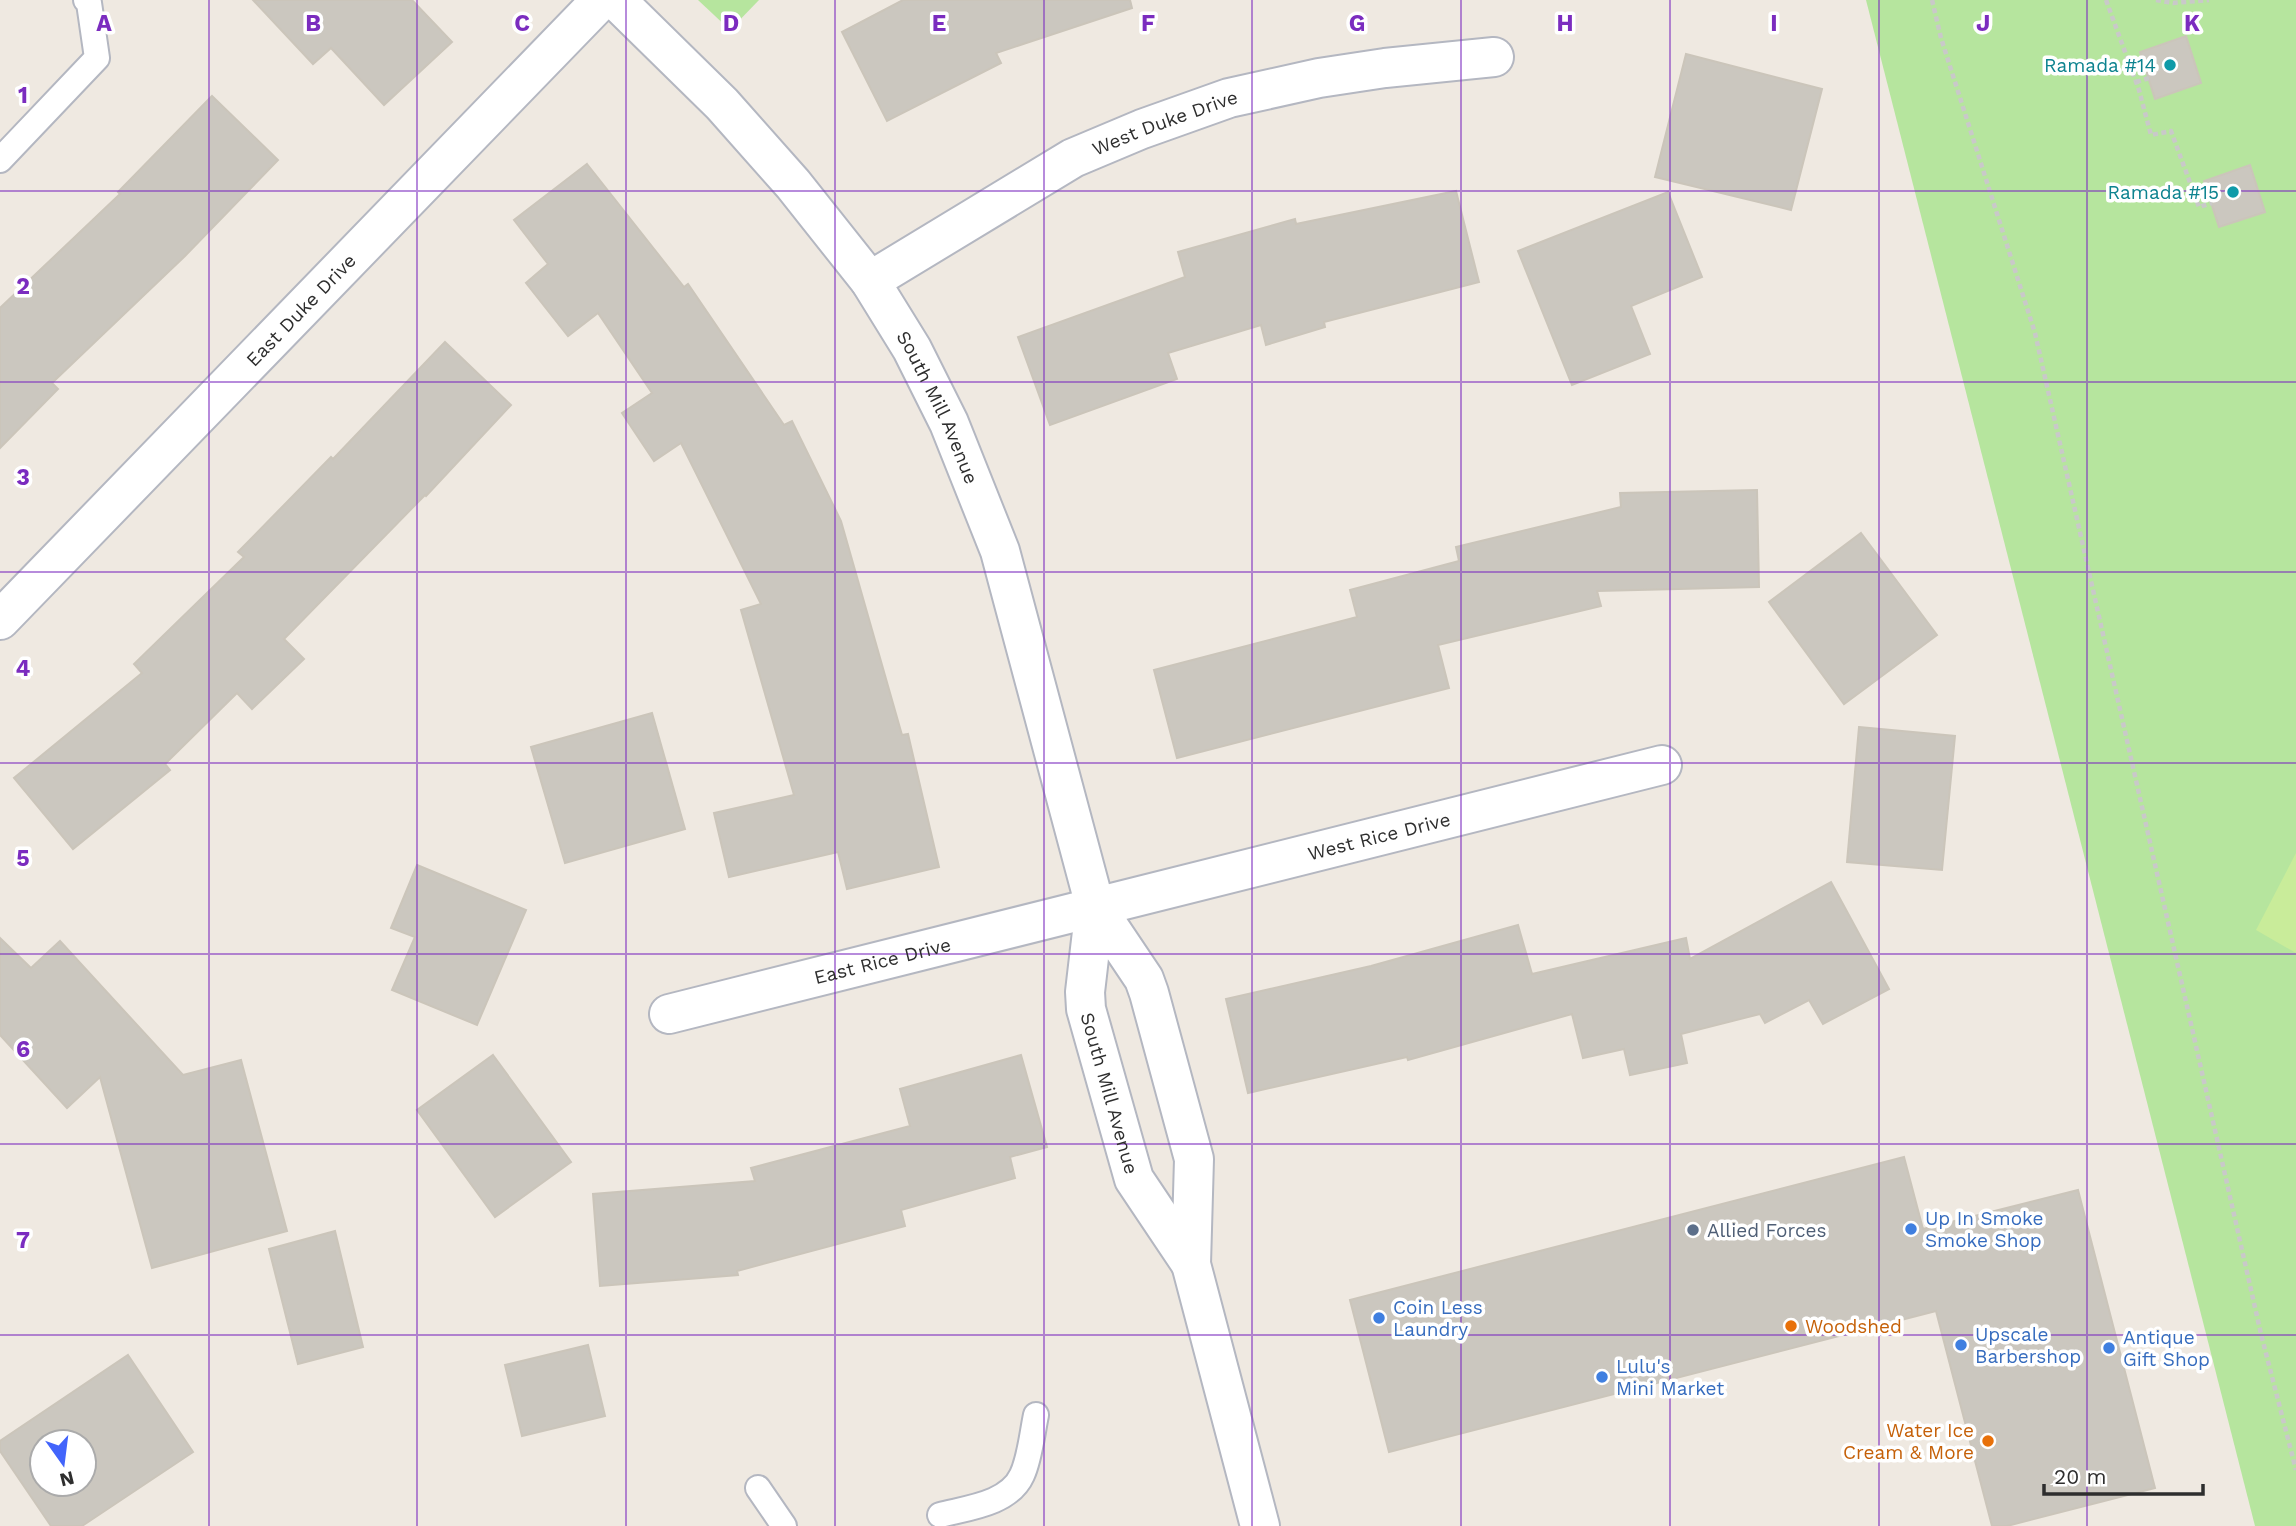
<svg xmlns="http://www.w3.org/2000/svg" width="2296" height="1526" viewBox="0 0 2296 1526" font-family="'Work Sans',sans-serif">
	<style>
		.green { fill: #b6e59e }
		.pitch { fill: #c9ec9a }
		.building { fill: #cbc7bf; stroke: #cbc5ba; stroke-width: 2; fill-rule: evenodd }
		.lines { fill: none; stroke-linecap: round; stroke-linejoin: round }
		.service-casing { stroke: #b4b7c1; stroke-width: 28 }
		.minor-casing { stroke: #b4b7c1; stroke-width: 42 }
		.tertiary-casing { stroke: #b4b7c1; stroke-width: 42 }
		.path { stroke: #c9c9c9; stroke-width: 4.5; stroke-dasharray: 5 3.5; stroke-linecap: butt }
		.service { stroke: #fff; stroke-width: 24 }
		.minor { stroke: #fff; stroke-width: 38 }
		.tertiary { stroke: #fff; stroke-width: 38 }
		.grid { fill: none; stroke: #7b2cbf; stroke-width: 2; stroke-opacity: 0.55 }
		.culture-dot { fill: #0f9aa8; stroke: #fff; stroke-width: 2.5 }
		.shop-dot { fill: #3f7fe0; stroke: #fff; stroke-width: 2.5 }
		.service-dot { fill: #5c6f8a; stroke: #fff; stroke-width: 2.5 }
		.food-dot { fill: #e8710a; stroke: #fff; stroke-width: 2.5 }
		.labels { text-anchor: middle; stroke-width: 7; stroke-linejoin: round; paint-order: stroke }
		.culture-label { font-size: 19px; fill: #0d838f; stroke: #fff; text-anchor: end }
		.street-label { font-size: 19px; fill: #2e2e2e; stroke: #fff }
		.shop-label { font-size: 19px; fill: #366cbe; stroke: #fff; text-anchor: start }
		.service-label { font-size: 19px; fill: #4e5e75; stroke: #fff; text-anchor: start }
		.food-label { font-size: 19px; fill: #c56008; stroke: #fff; text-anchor: start }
		.grid-label { font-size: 23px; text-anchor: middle; font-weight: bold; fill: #7b2cbf; stroke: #fff; stroke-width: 7; stroke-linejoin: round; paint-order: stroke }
	</style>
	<rect width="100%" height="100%" fill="#efe9e1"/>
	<g class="green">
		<path d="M 698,0 L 759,0 L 730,30 Z"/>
		<path d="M 1866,0 L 2296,0 L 2296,1526 L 2255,1526 Z"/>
	</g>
	<path class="pitch" d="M 2296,853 L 2296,953 L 2256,930 Z"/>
	<g class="building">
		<path d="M 253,0 L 412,0 L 452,42 L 384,105 L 331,48 L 313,64 Z"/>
		<path d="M 903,0 L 1130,0 L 1132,8 L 996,53 L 1001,63 L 887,121 L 842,32 Z"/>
		<path d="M 2186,36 L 2201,83 L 2155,99 L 2140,52 Z"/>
		<path d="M 1686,54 L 1822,89 L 1791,210 L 1655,177 Z"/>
		<path d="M 212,96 L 278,160 L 185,256 L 52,383 L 58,389 L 0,448 L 0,308 L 120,194 L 118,192 Z"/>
		<path d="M 587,164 L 684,287 L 688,284 L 784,425 L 792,421 L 841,521 L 902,735 L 908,734 L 939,867 L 847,889 L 838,852 L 729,877 L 714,813 L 794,795 L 741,610 L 761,604 L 681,443 L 654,461 L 622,413 L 652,393 L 598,313 L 568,336 L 526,283 L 548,264 L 514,220 Z"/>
		<path d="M 2250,165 L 2265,212 L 2219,227 L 2204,181 Z"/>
		<path d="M 1456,191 L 1479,282 L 1324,322 L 1325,327 L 1266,345 L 1261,325 L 1168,353 L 1177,379 L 1050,425 L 1018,337 L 1185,277 L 1178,252 L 1295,219 L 1296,224 Z"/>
		<path d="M 1668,192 L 1702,277 L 1631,306 L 1650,354 L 1572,385 L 1518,251 Z"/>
		<path d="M 445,342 L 511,405 L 426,496 L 425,495 L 284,639 L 304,659 L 252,709 L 237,693 L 165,764 L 170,770 L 73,849 L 14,778 L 142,673 L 134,664 L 244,557 L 238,552 L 331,457 L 333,459 Z"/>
		<path d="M 1757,490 L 1759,587 L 1597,591 L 1601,606 L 1438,645 L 1449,688 L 1177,758 L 1154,670 L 1357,617 L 1350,590 L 1459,561 L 1456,547 L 1621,507 L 1620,493 Z"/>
		<path d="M 1861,533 L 1937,635 L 1844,704 L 1769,602 Z"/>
		<path d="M 652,713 L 685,829 L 565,863 L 531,747 Z"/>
		<path d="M 1859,727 L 1955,736 L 1942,870 L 1847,862 Z"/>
		<path d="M 417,865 L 526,910 L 477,1025 L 392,990 L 415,937 L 391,928 Z"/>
		<path d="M 1831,882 L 1889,989 L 1823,1024 L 1809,1000 L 1765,1023 L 1760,1014 L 1681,1034 L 1687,1063 L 1630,1075 L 1624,1049 L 1583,1058 L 1572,1014 L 1408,1060 L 1407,1057 L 1248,1093 L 1226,999 L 1371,966 L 1518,925 L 1532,974 L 1686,938 L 1690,959 Z"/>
		<path d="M 0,938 L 31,968 L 60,941 L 183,1075 L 241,1060 L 287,1231 L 152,1268 L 100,1077 L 67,1108 L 0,1035 Z"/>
		<path d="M 493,1055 L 571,1162 L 495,1217 L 417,1110 Z"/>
		<path d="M 1021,1055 L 1047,1147 L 1010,1157 L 1015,1178 L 901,1210 L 905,1226 L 737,1271 L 738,1275 L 600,1286 L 593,1194 L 755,1181 L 751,1168 L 910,1126 L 900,1089 Z"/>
		<path d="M 1904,1157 L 1923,1229 L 2078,1190 L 2155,1488 L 2007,1526 L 1992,1526 L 1936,1311 L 1389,1452 L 1350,1300 Z"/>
		<path d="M 335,1231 L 363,1347 L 298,1364 L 269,1249 Z"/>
		<path d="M 588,1345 L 605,1416 L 522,1436 L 505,1365 Z"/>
		<path d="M 128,1355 L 193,1452 L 82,1526 L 51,1526 L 0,1451 L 0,1441 ZM 42,1442 L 84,1442 L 84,1484 L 42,1484 Z"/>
	</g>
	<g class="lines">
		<g class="service-casing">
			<g id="service">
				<path d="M 0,160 L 97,58 L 89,3 L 86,0"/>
				<path d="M 758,1488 L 784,1526"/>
				<path d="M 940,1515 C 967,1508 1009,1504 1022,1475 C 1030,1458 1032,1434 1036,1415"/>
			</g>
		</g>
		<g class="minor-casing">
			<g id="minor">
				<path id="s1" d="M 870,281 L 1073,158 L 1142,129 L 1229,98 L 1319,78 L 1385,68 L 1494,57"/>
				<path id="s2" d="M 0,620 L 601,0"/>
				<path id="s3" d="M 669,1014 L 1662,765"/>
			</g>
		</g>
		<g class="tertiary-casing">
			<g id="tertiary">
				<path id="s4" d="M 616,0 L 722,104 L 793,184 L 870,281 L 912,349 L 949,423 L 1000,551 L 1095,906 L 1144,979 L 1149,993 L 1194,1159 L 1191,1264 L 1260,1526"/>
				<path id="s5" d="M 1095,906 L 1085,992 L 1086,1009 L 1134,1179 L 1191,1264"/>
			</g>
		</g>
		<g class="path">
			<path d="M 1932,0 L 1941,38 L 2035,333 L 2261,1334 L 2296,1470"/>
			<path d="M 2106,0 L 2139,90 L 2151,135 L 2171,131 L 2199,207 L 2212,203"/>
			<path d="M 2156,0 L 2173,3 L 2209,0"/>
			<path d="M 2136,82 L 2149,78"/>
		</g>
		<use href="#service" class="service"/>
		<use href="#minor" class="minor"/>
		<use href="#tertiary" class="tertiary"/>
	</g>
	<path class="grid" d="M 209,0 L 209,1526M 417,0 L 417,1526M 626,0 L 626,1526M 835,0 L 835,1526M 1044,0 L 1044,1526M 1252,0 L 1252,1526M 1461,0 L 1461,1526M 1670,0 L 1670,1526M 1879,0 L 1879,1526M 2087,0 L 2087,1526M 0,191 L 2296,191M 0,382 L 2296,382M 0,572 L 2296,572M 0,763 L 2296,763M 0,954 L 2296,954M 0,1144 L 2296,1144M 0,1335 L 2296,1335"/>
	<g class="culture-dot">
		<circle cx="2170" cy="65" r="7"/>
		<circle cx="2233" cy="192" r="7"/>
	</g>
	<g class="shop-dot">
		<circle cx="1911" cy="1229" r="7"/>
		<circle cx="1379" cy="1318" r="7"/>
		<circle cx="1961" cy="1345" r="7"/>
		<circle cx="2109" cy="1348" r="7"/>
		<circle cx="1602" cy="1377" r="7"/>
	</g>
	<circle class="service-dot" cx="1693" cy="1230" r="7"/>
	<g class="food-dot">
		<circle cx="1791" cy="1326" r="7"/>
		<circle cx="1988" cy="1441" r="7"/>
	</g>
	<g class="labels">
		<g class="culture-label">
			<text x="2156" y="72">Ramada #14</text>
			<text x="2219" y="199">Ramada #15</text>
		</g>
		<g class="street-label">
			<text dy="7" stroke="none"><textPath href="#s1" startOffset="336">West Duke Drive</textPath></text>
			<text dy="7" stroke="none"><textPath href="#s2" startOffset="432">East Duke Drive</textPath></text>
			<text dy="7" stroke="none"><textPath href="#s4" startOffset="523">South Mill Avenue</textPath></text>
			<text dy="7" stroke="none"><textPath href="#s3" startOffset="732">West Rice Drive</textPath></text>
			<text dy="7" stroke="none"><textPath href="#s3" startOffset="220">East Rice Drive</textPath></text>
			<text dy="7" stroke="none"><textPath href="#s5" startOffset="191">South Mill Avenue</textPath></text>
		</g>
		<g class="shop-label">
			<text x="1925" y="1225">Up In Smoke<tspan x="1925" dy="22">Smoke Shop</tspan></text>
			<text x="1393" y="1314">Coin Less<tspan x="1393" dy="22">Laundry</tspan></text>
			<text x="1975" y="1341">Upscale<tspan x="1975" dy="22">Barbershop</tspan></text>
			<text x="2123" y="1344">Antique<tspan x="2123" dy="22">Gift Shop</tspan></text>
			<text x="1616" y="1373">Lulu's<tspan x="1616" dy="22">Mini Market</tspan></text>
		</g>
		<g class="service-label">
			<text x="1707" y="1237">Allied Forces</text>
		</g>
		<g class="food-label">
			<text x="1805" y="1333">Woodshed</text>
			<text x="1974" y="1437" text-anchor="end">Water Ice<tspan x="1974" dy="22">Cream &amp; More</tspan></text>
		</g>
	</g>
	<g class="grid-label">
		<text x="104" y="31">A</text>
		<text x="313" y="31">B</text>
		<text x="522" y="31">C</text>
		<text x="731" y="31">D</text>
		<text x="939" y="31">E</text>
		<text x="1148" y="31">F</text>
		<text x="1357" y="31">G</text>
		<text x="1565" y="31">H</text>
		<text x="1774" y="31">I</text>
		<text x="1983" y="31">J</text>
		<text x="2192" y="31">K</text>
		<text x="23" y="103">1</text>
		<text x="23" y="294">2</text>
		<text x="23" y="485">3</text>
		<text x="23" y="676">4</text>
		<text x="23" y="866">5</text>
		<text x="23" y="1057">6</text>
		<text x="23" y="1248">7</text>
	</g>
	<g transform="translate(63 1463) rotate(166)"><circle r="33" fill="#ffffff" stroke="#ababab" stroke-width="2"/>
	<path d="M0-5L12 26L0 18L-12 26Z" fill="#4264fb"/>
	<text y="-10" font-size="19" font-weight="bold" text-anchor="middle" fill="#2e2e2e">N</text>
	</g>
	<path d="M2044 1484v10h159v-10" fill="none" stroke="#2e2e2e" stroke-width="3.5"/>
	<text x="2054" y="1484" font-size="21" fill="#2e2e2e" stroke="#ffffff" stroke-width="5" paint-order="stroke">20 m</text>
</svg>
